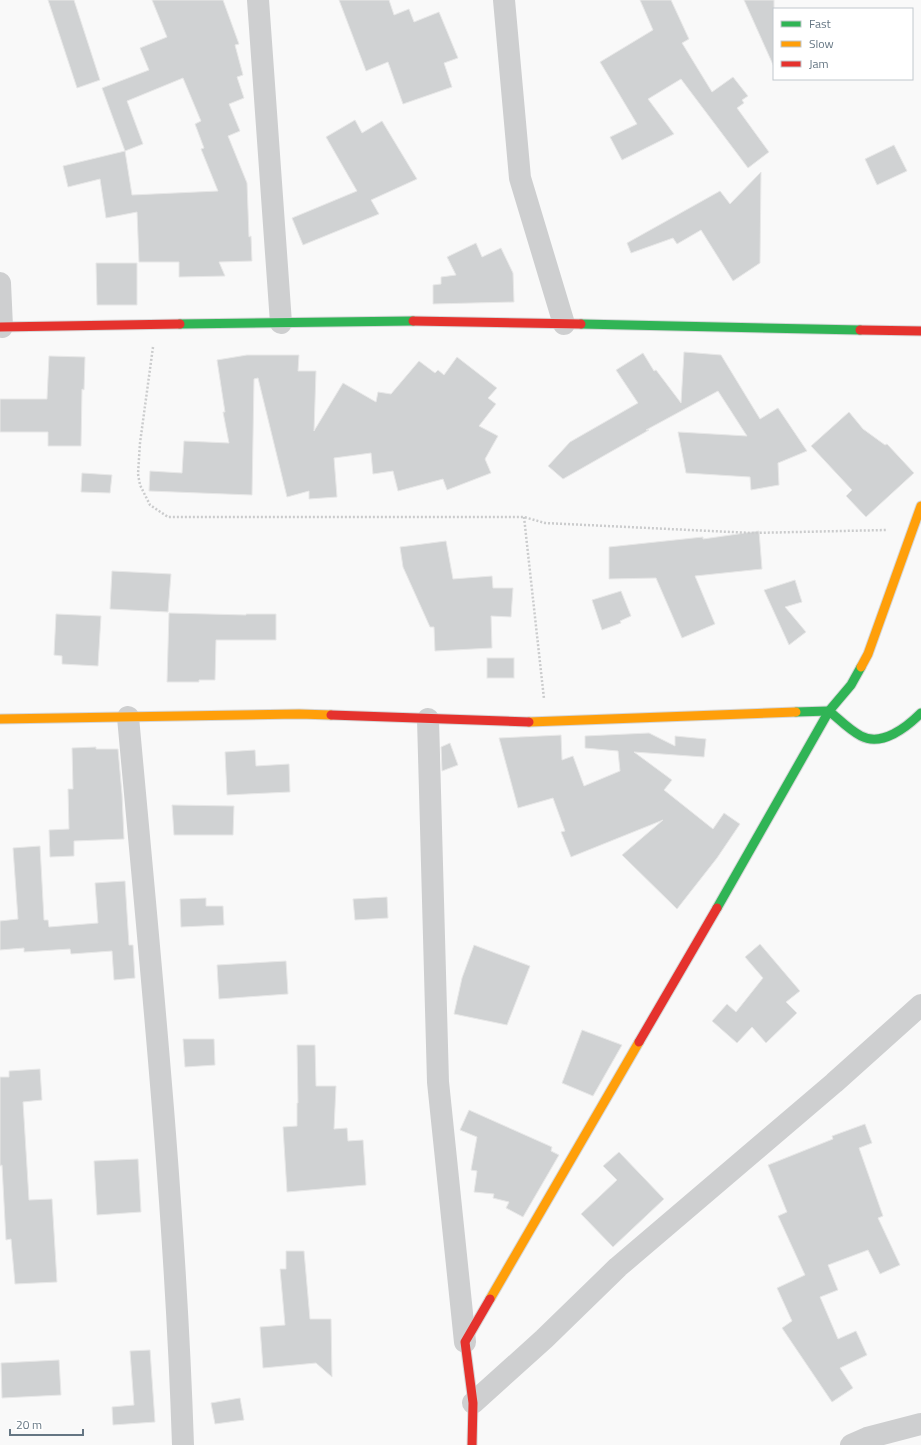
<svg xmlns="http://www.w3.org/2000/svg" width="921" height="1445" viewBox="0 0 921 1445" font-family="'Titillium Web',sans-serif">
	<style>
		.building { fill: #d0d2d3; stroke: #e8e8e8; fill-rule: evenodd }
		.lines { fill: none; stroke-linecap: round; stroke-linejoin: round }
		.fast-casing { stroke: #d5d6d7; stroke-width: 11 }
		.slow-casing { stroke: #d5d6d7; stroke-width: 11 }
		.jam-casing { stroke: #d5d6d7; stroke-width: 11 }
		.path { stroke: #cbcccd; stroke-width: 2.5; stroke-dasharray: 2 2; stroke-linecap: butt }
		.street { stroke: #cecfd0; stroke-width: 22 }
		.fast { stroke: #30b455; stroke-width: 9 }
		.slow { stroke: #ff9f0a; stroke-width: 9 }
		.jam { stroke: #e5322d; stroke-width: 9 }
	</style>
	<rect width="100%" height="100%" fill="#f9f9f9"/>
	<g class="building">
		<path d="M 48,0 L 74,0 L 100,80 L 77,88 Z"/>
		<path d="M 152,0 L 223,0 L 239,44 L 235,45 L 243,75 L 237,77 L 244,98 L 229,104 L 240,131 L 228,136 L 247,183 L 249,237 L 251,236 L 252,261 L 219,262 L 225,276 L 179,277 L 179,262 L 139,262 L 137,212 L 106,218 L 100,179 L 68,187 L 63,166 L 125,151 L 102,88 L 149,70 L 140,48 L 167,37 ZM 183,78 L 201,121 L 195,124 L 204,148 L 201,149 L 218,191 L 132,195 L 125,151 L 143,144 L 127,101 Z"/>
		<path d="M 339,0 L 389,0 L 394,15 L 409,9 L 414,22 L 439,12 L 458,58 L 444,63 L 452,87 L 403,104 L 388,62 L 366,71 Z"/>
		<path d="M 640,0 L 671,0 L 689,39 L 682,43 L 712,92 L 733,77 L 748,96 L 742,100 L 744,103 L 737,108 L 769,152 L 748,168 L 681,79 L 648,99 L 674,134 L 622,160 L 610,137 L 637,124 L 600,62 L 653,30 Z"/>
		<path d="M 744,0 L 774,0 L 774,67 Z"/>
		<path d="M 355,120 L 362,133 L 382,121 L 417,179 L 371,200 L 379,214 L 303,245 L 292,218 L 357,191 L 326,137 Z"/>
		<path d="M 894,145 L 907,171 L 877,185 L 865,159 Z"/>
		<path d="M 761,172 L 760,263 L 733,281 L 701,230 L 677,244 L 673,238 L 631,253 L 627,243 L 720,191 L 730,204 Z"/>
		<path d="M 476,243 L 482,257 L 501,248 L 513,273 L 514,302 L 433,304 L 433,285 L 441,284 L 441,277 L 456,275 L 447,257 Z"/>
		<path d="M 96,263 L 137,263 L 137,305 L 97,305 Z"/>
		<path d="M 684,352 L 721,355 L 760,419 L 778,408 L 807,451 L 778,463 L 779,485 L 751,490 L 750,477 L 686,473 L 678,432 L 747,436 L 718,391 L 646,430 L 649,430 L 563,479 L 548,466 L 570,442 L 638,403 L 616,370 L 643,353 L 654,371 L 656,370 L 681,403 Z"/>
		<path d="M 247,355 L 299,355 L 298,371 L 316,371 L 314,431 L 343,383 L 376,402 L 378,392 L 391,394 L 419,361 L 435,373 L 438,370 L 444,375 L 457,357 L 497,388 L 488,398 L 496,404 L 479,426 L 498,436 L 485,459 L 491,473 L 447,490 L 443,479 L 398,491 L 393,471 L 373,474 L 371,453 L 334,458 L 337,497 L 309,499 L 309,491 L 287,497 L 258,378 L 254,379 L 252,495 L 149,491 L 150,471 L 182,473 L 184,441 L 229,443 L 223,412 L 225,412 L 217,360 Z"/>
		<path d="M 49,356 L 85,357 L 84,390 L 82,389 L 81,446 L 48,446 L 48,432 L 0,432 L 0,399 L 47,399 Z"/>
		<path d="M 849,412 L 863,429 L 885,445 L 887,444 L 914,473 L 866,517 L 846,496 L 852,490 L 811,446 Z"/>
		<path d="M 82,473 L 112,475 L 110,493 L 81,492 Z"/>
		<path d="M 759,531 L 762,569 L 695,576 L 715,624 L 682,638 L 656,578 L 609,579 L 609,547 L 703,537 L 703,539 Z"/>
		<path d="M 446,541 L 453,579 L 492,576 L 493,588 L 513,588 L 511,617 L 491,616 L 492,648 L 435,651 L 434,627 L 430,627 L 403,567 L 400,547 Z"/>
		<path d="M 112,571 L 171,574 L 168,612 L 110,609 Z"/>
		<path d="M 795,580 L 802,602 L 785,607 L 806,632 L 789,645 L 764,590 Z"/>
		<path d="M 621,591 L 631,616 L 620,621 L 621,623 L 602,630 L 592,600 Z"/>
		<path d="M 169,613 L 246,615 L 246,614 L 276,614 L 276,640 L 216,640 L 215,680 L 199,680 L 199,682 L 167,682 Z"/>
		<path d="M 56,614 L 101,616 L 98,666 L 62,664 L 62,656 L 54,655 Z"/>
		<rect x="487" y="658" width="27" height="20"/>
		<path d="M 649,733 L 675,746 L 675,736 L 706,739 L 704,757 L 634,752 L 672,780 L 664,790 L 713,829 L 724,813 L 740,824 L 717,858 L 677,909 L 622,855 L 663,820 L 571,857 L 561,832 L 565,831 L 553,798 L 518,808 L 499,738 L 561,735 L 562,760 L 573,756 L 584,786 L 620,771 L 618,751 L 585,748 L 585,736 Z"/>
		<path d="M 450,743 L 458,765 L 442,771 L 441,747 Z"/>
		<path d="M 96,747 L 96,749 L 118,749 L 122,794 L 124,839 L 74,841 L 74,856 L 50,857 L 49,830 L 69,829 L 68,789 L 73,789 L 72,748 Z"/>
		<path d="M 255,750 L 256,766 L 289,764 L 290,792 L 227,795 L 225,752 Z"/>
		<path d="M 172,805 L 234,806 L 233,835 L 174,835 Z"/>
		<path d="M 40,846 L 44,920 L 48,920 L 49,927 L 98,923 L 95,883 L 125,881 L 129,945 L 133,945 L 135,978 L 114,980 L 112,951 L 71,954 L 70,949 L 24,952 L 24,948 L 0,950 L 0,921 L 18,919 L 13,848 Z"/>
		<path d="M 387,897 L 388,918 L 355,920 L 353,899 Z"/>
		<path d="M 206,898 L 206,906 L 223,906 L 224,925 L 181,927 L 180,899 Z"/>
		<path d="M 760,944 L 800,991 L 786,1002 L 797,1013 L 766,1043 L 752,1027 L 737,1043 L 712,1021 L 727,1004 L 736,1012 L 763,978 L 745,957 Z"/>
		<path d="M 474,945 L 530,966 L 507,1025 L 454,1014 L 462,978 Z"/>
		<path d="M 286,961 L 288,994 L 219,999 L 217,965 Z"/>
		<path d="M 582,1030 L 622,1045 L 593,1096 L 562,1083 Z"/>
		<path d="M 183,1039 L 214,1039 L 215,1065 L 185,1067 Z"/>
		<path d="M 297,1045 L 315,1045 L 316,1086 L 336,1086 L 334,1129 L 347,1128 L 348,1141 L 363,1140 L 366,1185 L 287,1192 L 283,1127 L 297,1126 L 297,1103 L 298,1103 Z"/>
		<path d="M 40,1069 L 42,1100 L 23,1102 L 29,1200 L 52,1199 L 57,1282 L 15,1284 L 11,1239 L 6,1240 L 2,1165 L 0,1166 L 0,1077 L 9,1077 L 9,1071 Z"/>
		<path d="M 469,1110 L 552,1147 L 551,1151 L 559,1155 L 523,1217 L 506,1208 L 509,1202 L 493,1198 L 494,1194 L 474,1192 L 477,1171 L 471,1170 L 477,1137 L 460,1130 Z"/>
		<path d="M 865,1124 L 872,1143 L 859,1148 L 883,1216 L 878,1218 L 900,1265 L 880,1274 L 868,1250 L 828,1265 L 838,1290 L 820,1297 L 838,1339 L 856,1331 L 867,1355 L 840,1368 L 853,1388 L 832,1402 L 782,1328 L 792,1321 L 777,1288 L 805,1275 L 778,1216 L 787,1212 L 768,1165 L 833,1139 L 832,1136 Z"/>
		<path d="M 619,1152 L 664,1199 L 613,1247 L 581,1214 L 617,1180 L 603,1166 Z"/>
		<path d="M 138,1159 L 141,1212 L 97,1215 L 94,1161 Z"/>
		<path d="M 286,1251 L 304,1251 L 310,1319 L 331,1319 L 332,1377 L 316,1363 L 263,1368 L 260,1327 L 285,1325 L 280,1269 L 286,1269 Z"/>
		<path d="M 150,1350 L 155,1422 L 113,1425 L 112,1407 L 134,1405 L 130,1351 Z"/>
		<path d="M 59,1360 L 61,1395 L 2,1398 L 1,1363 Z"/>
		<path d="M 240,1398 L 244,1420 L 215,1424 L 211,1403 Z"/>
	</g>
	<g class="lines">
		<g class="fast-casing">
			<g id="fast">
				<path d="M 180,324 L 413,321"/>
				<path d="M 581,324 L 860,330"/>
				<path d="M 796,712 L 829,711 C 839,719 849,730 861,736 C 882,747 907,727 921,713"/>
				<path d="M 717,908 L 829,711 L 851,685 L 861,667"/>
			</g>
		</g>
		<g class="slow-casing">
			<g id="slow">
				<path d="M 861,667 L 868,654 L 921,506"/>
				<path d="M 0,719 L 299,714 L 331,715"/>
				<path d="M 529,722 L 796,712"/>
				<path d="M 490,1299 L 639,1042"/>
			</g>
		</g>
		<g class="jam-casing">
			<g id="jam">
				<path d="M 413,321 L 581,324"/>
				<path d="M 0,327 L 180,324"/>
				<path d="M 860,330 L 921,331"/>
				<path d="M 331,715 L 529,722"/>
				<path d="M 639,1042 L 717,908"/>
				<path d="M 472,1445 L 473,1403 L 465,1342 L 490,1299"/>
			</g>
		</g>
		<g class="path">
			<path d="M 153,347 L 140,443 L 138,474 L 140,485 L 150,505 L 168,517 L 524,517 L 545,523 L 752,533 L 887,530"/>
			<path d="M 524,517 L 544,699"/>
		</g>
		<g class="street">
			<path d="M 258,0 L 281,323"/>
			<path d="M 504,0 L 520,178 L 564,324"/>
			<path d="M 0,283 L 2,327"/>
			<path d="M 128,717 C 150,960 175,1202 183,1445"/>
			<path d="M 428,719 L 438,1082 L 465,1342"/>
			<path d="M 473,1403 L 544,1339 L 618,1267 L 834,1083 L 921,1005"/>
			<path d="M 851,1445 L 867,1438 L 921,1424"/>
		</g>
		<use href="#fast" class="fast"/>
		<use href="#slow" class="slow"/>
		<use href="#jam" class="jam"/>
	</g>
	<rect x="773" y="8" width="140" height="72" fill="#ffffff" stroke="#c1c8cd"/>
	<rect x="781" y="21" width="20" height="6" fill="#30b455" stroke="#c1c8cd"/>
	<text x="809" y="28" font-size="12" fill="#657683">Fast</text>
	<rect x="781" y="41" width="20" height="6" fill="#ff9f0a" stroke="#c1c8cd"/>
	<text x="809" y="48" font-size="12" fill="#657683">Slow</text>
	<rect x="781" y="61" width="20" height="6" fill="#e5322d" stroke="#c1c8cd"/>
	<text x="809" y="68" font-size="12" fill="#657683">Jam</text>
	<path d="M10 1429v6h73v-6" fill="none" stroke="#657683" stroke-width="2"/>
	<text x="16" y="1429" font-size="12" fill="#657683" stroke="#ffffff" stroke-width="3" paint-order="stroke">20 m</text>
</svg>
